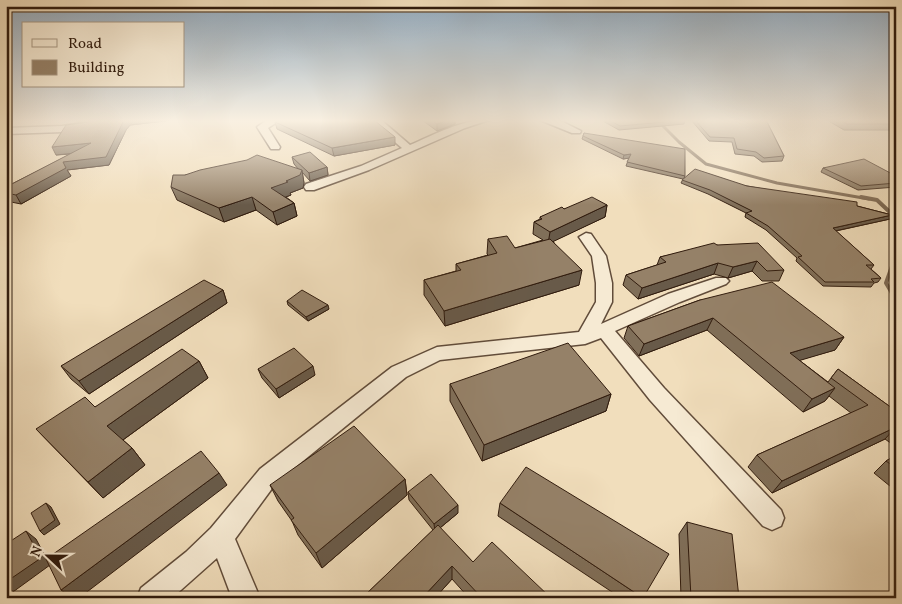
<svg xmlns="http://www.w3.org/2000/svg" width="902" height="604" viewBox="0 0 902 604" font-family="Vollkorn,serif">
	<style>
		.lines { fill: none; stroke-linecap: round; stroke-linejoin: round }
		.stream-far1 { stroke: #7d6953; stroke-width: 3 }
		.stream { stroke: #7d6953; stroke-width: 4 }
		.minor-casing { stroke: #614c3a; stroke-width: 3 }
		.minor { fill: #f6ead3; fill-rule: evenodd }
		.wall { fill: #806f59; stroke: #311c0e }
		.shaded-wall { fill: #685a49; stroke: #311c0e }
		.building { fill: #958168; stroke: #311c0e }
	</style>
	<rect width="100%" height="100%" fill="#f1debc"/>
	<filter id="stains"><feTurbulence type="fractalNoise" baseFrequency=".004" numOctaves="4"/><feColorMatrix values="0 0 0 0 .2 0 0 0 0 .09 0 0 0 0 .02 0 0 0 .5 -.17"/></filter>
	<radialGradient id="worn" r=".72"><stop offset=".6" stop-color="#630" stop-opacity="0"/><stop offset="1" stop-color="#630" stop-opacity=".3"/></radialGradient>
	<g class="lines">
		<path class="stream-far1" d="M 657,120 L 679,142 L 706,164 L 777,183 L 869,199"/>
		<g class="stream">
			<path d="M 861,197 L 877,200 L 896,218"/>
			<path d="M 896,255 L 886,283 L 896,300"/>
		</g>
		<g class="minor-casing">
			<g id="minor">
				<path d="M 102,120 L 128,120 L 123,123 L 62,132 L 6,134 L 6,128 L 62,126 Z"/>
				<path d="M 267,120 L 280,120 L 268,128 L 280,147 L 279,149 L 271,149 L 257,127 Z"/>
				<path d="M 369,120 L 381,120 L 410,145 C 436,134 460,120 489,120 L 465,128 L 369,170 L 314,190 L 306,190 L 304,187 L 306,184 L 361,166 L 402,148 Z"/>
				<path d="M 540,120 L 561,121 L 581,131 L 580,133 L 572,133 Z"/>
				<path d="M 586,233 L 591,234 L 606,256 L 612,283 L 612,302 L 601,324 L 668,294 L 716,278 L 726,278 L 729,281 L 726,284 L 680,302 L 615,331 L 664,388 L 781,510 L 784,518 L 781,526 L 772,530 L 763,526 L 650,400 L 601,338 L 585,344 L 440,360 L 406,377 L 276,483 L 235,539 L 260,598 L 232,598 L 217,558 L 172,598 L 137,598 L 141,588 L 186,552 L 211,528 L 260,469 L 392,367 L 437,347 L 579,332 L 596,302 L 596,283 L 592,256 L 579,237 Z"/>
			</g>
		</g>
		<use href="#minor" class="minor"/>
	</g>
	<g class="wall">
		<path d="M 102,120 L 173,120 L 130,125 L 126,130 L 109,165 L 67,170 L 71,176 L 21,204 L 6,201 L 6,187 L 71,154 L 56,155 Z"/>
		<path d="M 422,120 L 455,120 L 455,124 L 437,131 Z"/>
		<path d="M 601,120 L 685,120 L 684,124 L 619,130 Z"/>
		<path d="M 691,120 L 766,120 L 784,156 L 782,161 L 762,162 L 754,156 L 735,154 L 732,142 L 709,141 Z"/>
		<path d="M 827,120 L 896,120 L 896,130 L 844,130 Z"/>
		<path d="M 275,122 L 395,145 L 334,156 L 277,129 Z"/>
		<path d="M 584,133 L 685,176 L 684,178 L 747,186 L 857,206 L 892,215 L 890,219 L 836,231 L 874,265 L 871,269 L 881,278 L 878,282 L 874,283 L 871,287 L 823,286 L 796,261 L 797,258 L 766,230 L 745,217 L 746,213 L 708,194 L 681,183 L 683,179 L 626,166 L 629,158 L 623,159 L 582,139 Z"/>
		<path d="M 292,157 L 327,167 L 328,175 L 310,181 L 302,172 L 304,183 L 303,188 L 290,193 L 291,195 L 286,197 L 294,203 L 297,216 L 277,225 L 256,210 L 224,222 L 177,200 L 171,187 L 185,175 L 299,170 L 294,164 Z"/>
		<path d="M 823,168 L 896,176 L 896,187 L 858,190 L 821,172 Z"/>
		<path d="M 607,205 L 605,217 L 553,241 L 579,285 L 445,326 L 424,295 L 424,280 L 456,271 L 456,264 L 488,255 L 487,254 L 488,239 L 515,248 L 543,240 L 533,234 L 534,222 L 540,219 L 540,217 L 564,209 Z"/>
		<path d="M 717,245 L 784,270 L 779,281 L 762,281 L 752,271 L 728,278 L 714,274 L 638,299 L 623,285 L 626,275 L 657,265 L 660,257 Z"/>
		<path d="M 223,290 L 227,303 L 89,394 L 71,379 L 61,366 Z"/>
		<path d="M 700,300 L 844,337 L 835,350 L 799,360 L 828,382 L 838,369 L 896,411 L 896,447 L 885,439 L 772,493 L 748,467 L 757,455 L 851,413 L 829,396 L 825,401 L 803,412 L 707,330 L 639,356 L 624,338 L 628,326 Z"/>
		<path d="M 287,301 L 329,309 L 308,321 L 288,305 Z"/>
		<path d="M 199,361 L 208,378 L 123,440 L 132,448 L 145,465 L 103,498 L 36,429 L 95,407 Z"/>
		<path d="M 258,369 L 315,375 L 279,398 L 262,378 Z"/>
		<path d="M 450,384 L 611,394 L 606,411 L 482,461 L 450,401 Z"/>
		<path d="M 896,455 L 896,491 L 874,473 L 886,461 Z"/>
		<path d="M 405,479 L 407,495 L 322,568 L 298,535 L 292,521 L 278,501 L 270,485 Z"/>
		<path d="M 408,492 L 458,513 L 440,528 L 473,562 L 551,598 L 469,598 L 452,579 L 435,598 L 362,598 L 433,530 L 409,500 Z"/>
		<path d="M 500,503 L 643,598 L 621,598 L 498,516 Z"/>
		<path d="M 687,522 L 739,598 L 681,598 L 679,534 Z"/>
	</g>
	<g class="shaded-wall">
		<path d="M 76,120 L 88,120 L 77,122 Z"/>
		<path d="M 125,120 L 173,120 L 130,125 L 126,130 L 109,165 L 67,170 L 71,176 L 21,204 L 16,195 Z"/>
		<path d="M 447,120 L 455,120 L 455,124 L 437,131 L 437,124 Z"/>
		<path d="M 395,137 L 395,145 L 334,156 L 332,148 Z"/>
		<path d="M 91,143 L 95,151 L 56,155 L 52,147 Z"/>
		<path d="M 631,154 L 630,158 L 623,159 L 624,155 Z"/>
		<path d="M 327,167 L 328,175 L 310,181 L 309,173 Z"/>
		<path d="M 302,170 L 304,183 L 303,188 L 290,193 L 291,195 L 275,201 L 271,188 L 286,181 Z"/>
		<path d="M 252,197 L 256,210 L 224,222 L 219,208 Z"/>
		<path d="M 294,203 L 297,216 L 277,225 L 273,212 Z"/>
		<path d="M 607,205 L 605,217 L 548,244 L 550,232 Z"/>
		<path d="M 892,215 L 890,219 L 830,232 L 833,228 Z"/>
		<path d="M 757,261 L 752,271 L 728,278 L 733,267 Z"/>
		<path d="M 718,263 L 714,274 L 638,299 L 642,288 Z"/>
		<path d="M 582,270 L 579,285 L 445,326 L 444,311 Z"/>
		<path d="M 223,290 L 227,303 L 89,394 L 79,381 Z"/>
		<path d="M 328,305 L 329,309 L 308,321 L 306,317 Z"/>
		<path d="M 713,318 L 707,330 L 639,356 L 644,344 Z"/>
		<path d="M 844,337 L 835,350 L 781,366 L 790,353 Z"/>
		<path d="M 199,361 L 208,378 L 120,442 L 107,426 Z"/>
		<path d="M 313,366 L 315,375 L 279,398 L 276,389 Z"/>
		<path d="M 835,388 L 825,401 L 803,412 L 812,399 Z"/>
		<path d="M 611,394 L 606,411 L 482,461 L 484,445 Z"/>
		<path d="M 896,427 L 885,439 L 772,493 L 782,481 Z"/>
		<path d="M 132,448 L 145,465 L 103,498 L 88,482 Z"/>
		<path d="M 219,473 L 227,485 L 79,598 L 72,598 L 61,590 Z"/>
		<path d="M 405,479 L 407,495 L 322,568 L 316,553 Z"/>
		<path d="M 46,503 L 51,507 L 60,524 L 44,535 L 40,531 Z"/>
		<path d="M 458,505 L 458,513 L 435,532 L 434,524 Z"/>
		<path d="M 26,531 L 36,539 L 50,565 L 6,597 L 6,582 Z"/>
		<path d="M 452,566 L 452,579 L 435,598 L 422,598 Z"/>
	</g>
	<g class="building">
		<path d="M 102,120 L 125,120 L 123,122 L 106,157 L 63,162 L 66,168 L 16,195 L 6,193 L 6,187 L 91,143 L 52,147 L 66,125 Z"/>
		<path d="M 285,120 L 374,120 L 395,137 L 332,148 L 275,122 Z"/>
		<path d="M 431,120 L 447,120 L 437,124 Z"/>
		<path d="M 609,120 L 685,120 L 620,126 Z"/>
		<path d="M 695,120 L 766,120 L 784,156 L 764,158 L 756,152 L 737,149 L 734,138 L 710,137 Z"/>
		<path d="M 841,120 L 896,120 L 896,124 L 847,124 Z"/>
		<path d="M 584,133 L 685,149 L 685,176 L 627,162 L 631,154 L 624,155 L 583,136 Z"/>
		<path d="M 310,152 L 327,167 L 309,173 L 292,157 Z"/>
		<path d="M 257,155 L 302,170 L 300,175 L 286,181 L 288,182 L 271,188 L 294,203 L 273,212 L 252,197 L 219,208 L 171,187 L 173,175 L 185,175 L 200,170 L 247,160 Z"/>
		<path d="M 864,159 L 896,176 L 896,183 L 861,186 L 823,168 Z"/>
		<path d="M 695,169 L 747,186 L 857,202 L 857,206 L 892,215 L 833,228 L 874,265 L 866,265 L 881,278 L 871,279 L 874,282 L 825,282 L 798,257 L 802,256 L 768,226 L 746,213 L 752,211 L 710,190 L 682,180 Z"/>
		<path d="M 592,197 L 607,205 L 550,232 L 534,222 L 542,219 L 540,217 L 562,207 L 564,209 Z"/>
		<path d="M 507,236 L 515,248 L 550,239 L 582,270 L 444,311 L 424,280 L 461,270 L 456,264 L 497,253 L 488,239 Z"/>
		<path d="M 714,243 L 717,245 L 758,243 L 784,270 L 767,271 L 757,261 L 733,267 L 718,263 L 642,288 L 626,275 L 666,262 L 660,257 Z"/>
		<path d="M 204,280 L 223,290 L 79,381 L 61,366 Z"/>
		<path d="M 772,282 L 844,337 L 790,353 L 835,388 L 812,399 L 713,318 L 644,344 L 628,326 L 700,300 Z"/>
		<path d="M 302,290 L 328,305 L 306,317 L 287,301 Z"/>
		<path d="M 568,343 L 611,394 L 484,445 L 450,384 Z"/>
		<path d="M 294,348 L 313,366 L 276,389 L 258,369 Z"/>
		<path d="M 182,349 L 199,361 L 107,426 L 132,448 L 88,482 L 36,429 L 85,397 L 95,407 Z"/>
		<path d="M 838,369 L 896,411 L 896,427 L 782,481 L 757,455 L 868,405 L 831,378 Z"/>
		<path d="M 354,426 L 405,479 L 316,553 L 291,520 L 294,518 L 270,485 Z"/>
		<path d="M 201,451 L 219,473 L 61,590 L 46,559 Z"/>
		<path d="M 896,455 L 896,468 L 886,461 Z"/>
		<path d="M 526,467 L 669,554 L 643,598 L 500,503 Z"/>
		<path d="M 431,474 L 458,505 L 434,524 L 408,492 Z"/>
		<path d="M 46,503 L 55,520 L 40,531 L 31,513 Z"/>
		<path d="M 687,522 L 732,534 L 739,598 L 691,598 Z"/>
		<path d="M 438,525 L 473,562 L 492,542 L 551,598 L 482,598 L 452,566 L 422,598 L 362,598 Z"/>
		<path d="M 26,531 L 41,558 L 6,582 L 6,544 Z"/>
	</g>
	<linearGradient id="sky" x2="0" y2="1"><stop stop-color="#91aabf"/><stop offset="0.59" stop-color="#f9f0e1"/><stop offset="1" stop-color="#f9f0e1" stop-opacity="0"/></linearGradient>
	<rect width="902" height="205" fill="url(#sky)"/>
	<rect width="902" height="604" fill="none" stroke="#f1debc" stroke-width="25"/>
	<rect x="8" y="8" width="887" height="589" fill="none" stroke="#311c0e" stroke-width="2.5"/>
	<rect x="12" y="12" width="877" height="579" fill="none" stroke="#311c0e"/>
	<rect x="22" y="22" width="162" height="65" fill="#f6ead3" stroke="#a79884"/>
	<rect x="32" y="39" width="25" height="8" fill="#f6ead3" stroke="#a79884"/>
	<text x="68" y="48" font-size="15" fill="#311c0e">Road</text>
	<rect x="32" y="60" width="25" height="15" fill="#958168" stroke="#a79884"/>
	<text x="68" y="72" font-size="15" fill="#311c0e">Building</text>
	<g transform="translate(48 556) rotate(292)" stroke="#f6ead3" stroke-width="4" paint-order="stroke">
	<path d="M0-4L9 19L0 12L-9 19Z" fill="#311c0e"/>
	<text y="-8" font-size="14" font-weight="bold" text-anchor="middle" fill="#311c0e">N</text>
	</g>
	<rect width="100%" height="100%" filter="url(#stains)"/>
	<rect width="100%" height="100%" fill="url(#worn)"/>
</svg>
